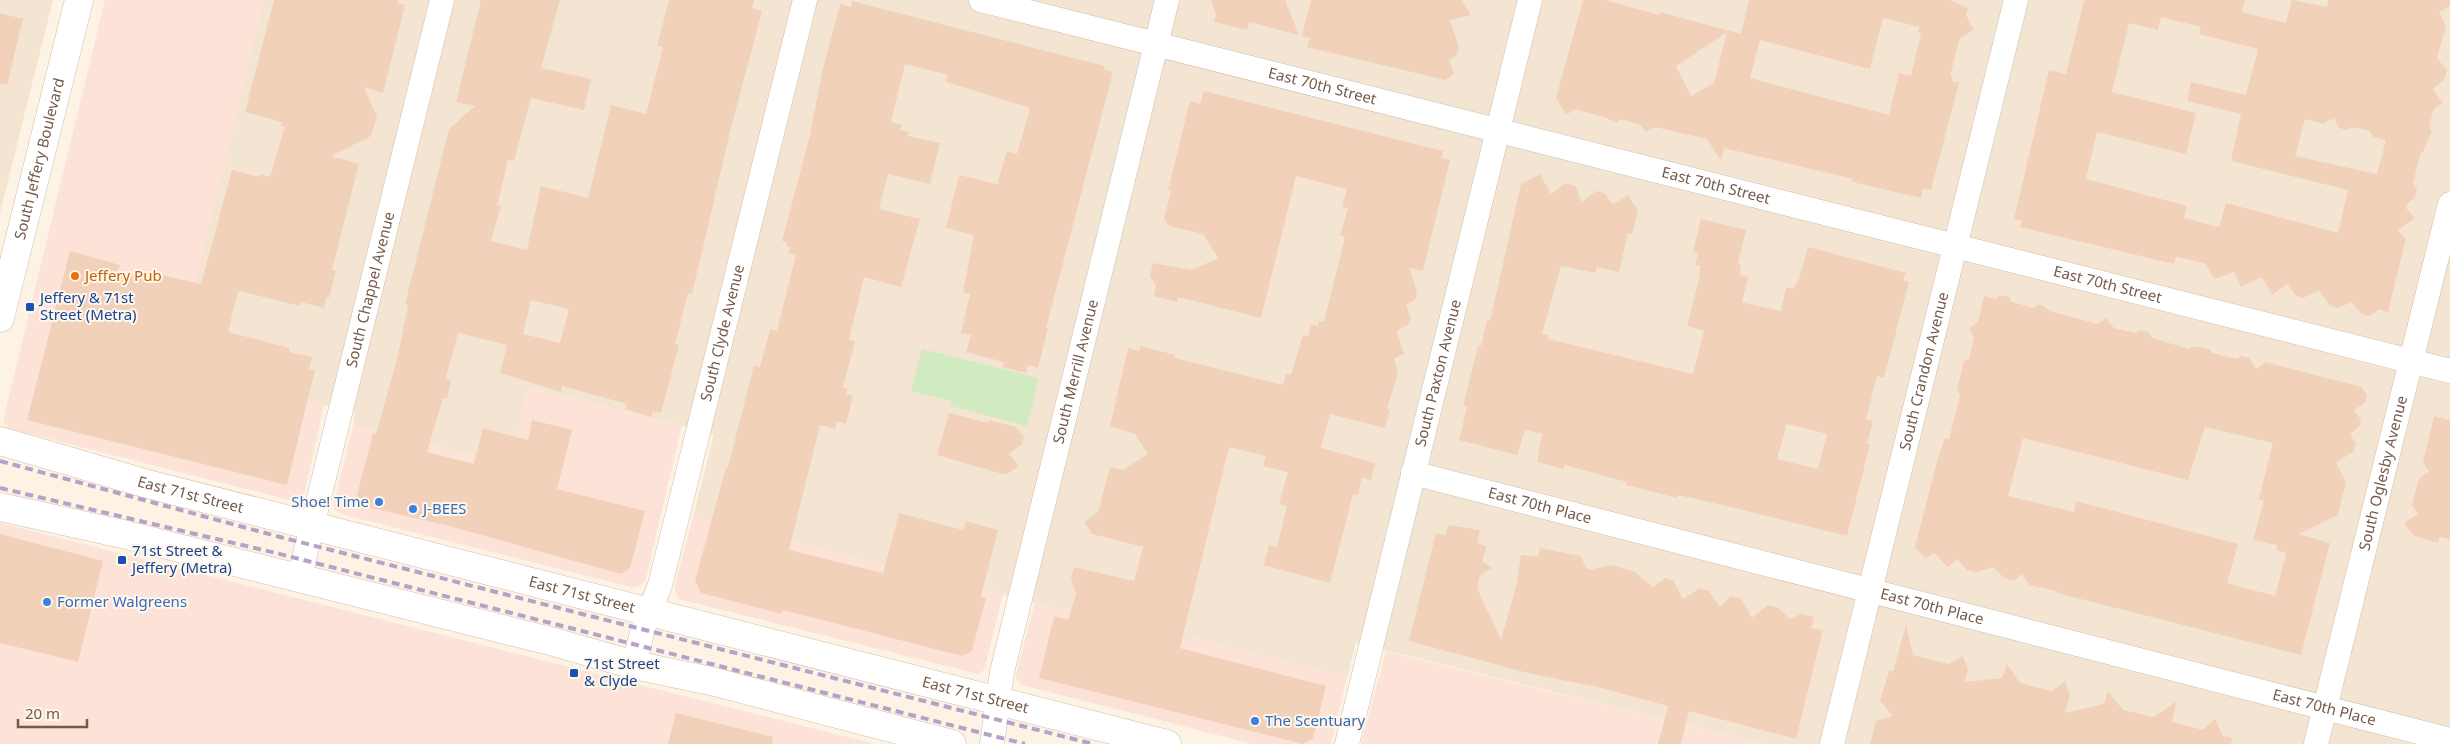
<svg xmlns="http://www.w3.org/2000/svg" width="2450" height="744" viewBox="0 0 2450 744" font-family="'Noto Sans',sans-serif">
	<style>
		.residential { fill: #f4e5d2 }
		.commercial { fill: #fde3d7 }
		.green { fill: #d2eac2 }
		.building { fill: #f2d1bb; fill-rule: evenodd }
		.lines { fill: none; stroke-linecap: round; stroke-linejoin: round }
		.street-casing { stroke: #d0bdad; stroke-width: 25 }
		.secondary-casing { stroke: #d3bcaa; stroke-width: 29 }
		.street { stroke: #fff; stroke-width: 24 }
		.secondary { stroke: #fff; stroke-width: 28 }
		.rail { stroke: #b6a2c6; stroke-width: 4; stroke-dasharray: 8 5; stroke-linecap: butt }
		.food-dot { fill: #e8710a; stroke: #fff7ea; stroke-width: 2 }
		.transit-dot { fill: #1a4fb4; stroke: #fff7ea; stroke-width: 2 }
		.shop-dot { fill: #3f7fe0; stroke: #fff7ea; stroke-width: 2 }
		.labels { text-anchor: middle; stroke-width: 4; stroke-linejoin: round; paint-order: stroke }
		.street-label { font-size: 15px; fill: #755949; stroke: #fff7ea }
		.food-label { font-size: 15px; fill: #c56008; stroke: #fff7ea; text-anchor: start }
		.transit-label { font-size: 15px; fill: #164399; stroke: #fff7ea; text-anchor: start }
		.shop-label { font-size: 15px; fill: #366cbe; stroke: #fff7ea; text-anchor: start }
	</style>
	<rect width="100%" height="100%" fill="#fcf3e4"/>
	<g class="residential">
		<path d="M 0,0 L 53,0 L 0,213 Z"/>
		<path d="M 261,0 L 2450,0 L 2450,744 L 1764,744 L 1356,643 L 1347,677 L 1193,638 L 1191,642 L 693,517 L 714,434 L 682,426 L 529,387 L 511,465 L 353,425 L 355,413 L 175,367 Z"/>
	</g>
	<g class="commercial">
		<path d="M 105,0 L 264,0 L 175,367 L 324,405 L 304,495 L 301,500 L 297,502 L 10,429 L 3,421 Z"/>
		<path d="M 529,387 L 682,426 L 645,581 L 641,585 L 635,588 L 345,515 L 336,511 L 333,507 L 353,425 L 511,465 Z"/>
		<path d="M 693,517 L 1003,594 L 984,670 L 978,674 L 678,599 L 674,588 Z"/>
		<path d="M 0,523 L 807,727 L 875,744 L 0,744 Z"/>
		<path d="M 1035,602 L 1191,642 L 1193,638 L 1347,677 L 1331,744 L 1253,744 L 1022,685 L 1016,680 L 1016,675 Z"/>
		<path d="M 1386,651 L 1400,655 L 1764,744 L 1361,744 Z"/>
	</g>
	<path class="green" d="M 922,349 L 1039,378 L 1027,426 L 950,406 L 951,401 L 911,391 Z"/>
	<g class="building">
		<path d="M 274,0 L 398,0 L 397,3 L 405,5 L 383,93 L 364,87 L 377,117 L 371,136 L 331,156 L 359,164 L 332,270 L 336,271 L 329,298 L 326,297 L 324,308 L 301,302 L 300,306 L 238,291 L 228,332 L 290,348 L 289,352 L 312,357 L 309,369 L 315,370 L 287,485 L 27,420 L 70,251 L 120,265 L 118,271 L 160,282 L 162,275 L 201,284 L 232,170 L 260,177 L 260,174 L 270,177 L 285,126 L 281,126 L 282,122 L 245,112 Z"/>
		<path d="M 481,0 L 560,0 L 541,68 L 591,79 L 584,110 L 531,98 L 514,161 L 508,160 L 497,206 L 501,206 L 491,241 L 527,250 L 541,186 L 588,198 L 611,105 L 646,114 L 663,47 L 657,46 L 669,0 L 754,0 L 752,8 L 762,11 L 731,128 L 692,294 L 688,293 L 675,344 L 679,345 L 661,413 L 653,411 L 652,417 L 625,409 L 627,404 L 562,386 L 561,392 L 500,373 L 507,345 L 458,333 L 446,377 L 447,380 L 451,381 L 447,399 L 443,398 L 427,452 L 474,464 L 483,428 L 528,440 L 532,420 L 572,430 L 557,489 L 645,511 L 630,568 L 621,574 L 449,526 L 363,506 L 357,495 L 373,433 L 376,434 L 398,355 L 408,305 L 405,304 L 449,129 L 475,106 L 456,102 ZM 531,300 L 569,309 L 560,343 L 523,334 Z"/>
		<path d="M 1211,0 L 1285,0 L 1299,35 L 1249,22 L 1247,30 L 1214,22 L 1216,15 Z"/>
		<path d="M 1311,0 L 1461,0 L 1471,15 L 1450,20 L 1459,48 L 1457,54 L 1449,61 L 1454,74 L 1445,80 L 1307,47 L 1310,38 L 1302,36 Z"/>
		<path d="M 1583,0 L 1604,0 L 1660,15 L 1660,12 L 1741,34 L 1749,0 L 1950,0 L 1968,8 L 1966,15 L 1974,30 L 1960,38 L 1950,76 L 1953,77 L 1952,81 L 1959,83 L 1931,190 L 1923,188 L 1921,198 L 1852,182 L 1853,179 L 1724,148 L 1721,161 L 1707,139 L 1655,127 L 1645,132 L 1641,125 L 1621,119 L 1616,123 L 1607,118 L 1575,109 L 1566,115 L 1556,98 ZM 1883,18 L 1919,27 L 1918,32 L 1921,33 L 1911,76 L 1899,73 L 1889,115 L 1750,78 L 1760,40 L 1870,69 ZM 1727,32 L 1714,83 L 1691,96 L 1676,66 Z"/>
		<path d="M 2084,0 L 2245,0 L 2242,12 L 2286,23 L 2292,0 L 2327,7 L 2328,0 L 2450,0 L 2450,6 L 2439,12 L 2446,26 L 2437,58 L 2447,70 L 2444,80 L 2433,89 L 2443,103 L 2434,109 L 2429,126 L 2432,131 L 2423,152 L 2421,152 L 2413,183 L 2417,189 L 2415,197 L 2405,207 L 2415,218 L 2398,230 L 2406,239 L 2388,312 L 2379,309 L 2370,316 L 2361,314 L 2352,302 L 2338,308 L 2330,306 L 2319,290 L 2303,298 L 2296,296 L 2287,284 L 2272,295 L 2262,277 L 2241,287 L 2234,272 L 2214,279 L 2206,264 L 2179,257 L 2176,257 L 2174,264 L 2020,227 L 2022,221 L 2014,219 L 2049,70 L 2066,74 ZM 2161,17 L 2201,27 L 2199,34 L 2258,49 L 2246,95 L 2191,82 L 2187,101 L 2241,114 L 2231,161 L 2348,190 L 2338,233 L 2226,203 L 2219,227 L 2184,218 L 2187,206 L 2086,179 L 2097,132 L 2186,154 L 2196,113 L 2112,92 L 2129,23 L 2158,30 ZM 2334,118 L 2339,128 L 2347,130 L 2352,127 L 2370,131 L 2373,137 L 2386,140 L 2377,174 L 2295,156 L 2305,119 L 2323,124 Z"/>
		<path d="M 852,1 L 1105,66 L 1104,70 L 1113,72 L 1046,328 L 1048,328 L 1038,368 L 1028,365 L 1026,373 L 1002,367 L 1004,362 L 966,352 L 971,335 L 961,333 L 970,294 L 963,292 L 974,235 L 946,228 L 959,175 L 997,184 L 1007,151 L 1017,154 L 1030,108 L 946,82 L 948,75 L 905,64 L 891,122 L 902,125 L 900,130 L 909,132 L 908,136 L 940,143 L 930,184 L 888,174 L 879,209 L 920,219 L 901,287 L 864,277 L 849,340 L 855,341 L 843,387 L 848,389 L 846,394 L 853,396 L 846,424 L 837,421 L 835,429 L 820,425 L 789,550 L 883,573 L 899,513 L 963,530 L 966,521 L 998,530 L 981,596 L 986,598 L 972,651 L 962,656 L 783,610 L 782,614 L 701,593 L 695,581 L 726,467 L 728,467 L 754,365 L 760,367 L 770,329 L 777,331 L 796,255 L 789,253 L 790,247 L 786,246 L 787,242 L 782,241 L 810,135 L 822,72 L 840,4 L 851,7 Z"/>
		<path d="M 0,13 L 23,19 L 7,85 L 0,84 Z"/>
		<path d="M 1204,91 L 1443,151 L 1442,158 L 1450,160 L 1423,271 L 1410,268 L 1417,293 L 1415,300 L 1406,305 L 1411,317 L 1409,324 L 1397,331 L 1404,354 L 1394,358 L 1398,373 L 1387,409 L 1390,409 L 1385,428 L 1330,414 L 1321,448 L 1375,463 L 1371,480 L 1362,477 L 1358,495 L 1353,494 L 1330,583 L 1264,565 L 1269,545 L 1277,547 L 1287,506 L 1279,504 L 1288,472 L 1263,466 L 1266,456 L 1229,447 L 1180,648 L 1326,686 L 1313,738 L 1303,744 L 1039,678 L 1054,616 L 1068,620 L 1076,594 L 1071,578 L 1074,567 L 1134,581 L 1143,547 L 1092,534 L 1084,522 L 1098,512 L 1110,467 L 1123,470 L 1148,454 L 1135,434 L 1110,426 L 1128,348 L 1139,351 L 1141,346 L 1175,355 L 1175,358 L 1283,385 L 1286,374 L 1291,375 L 1303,335 L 1308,336 L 1311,324 L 1318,326 L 1319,321 L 1324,322 L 1345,237 L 1340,236 L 1348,208 L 1342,207 L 1347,189 L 1296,176 L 1261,318 L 1178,297 L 1177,302 L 1154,296 L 1156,286 L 1150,276 L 1153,263 L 1192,270 L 1218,258 L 1203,234 L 1169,226 L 1164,219 L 1171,190 L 1168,190 L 1190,101 L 1200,104 Z"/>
		<path d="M 1540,174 L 1551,194 L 1566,183 L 1575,186 L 1582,202 L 1596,191 L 1604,193 L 1613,204 L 1628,195 L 1638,211 L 1632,234 L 1628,233 L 1619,272 L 1597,267 L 1595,273 L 1561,266 L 1542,334 L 1549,335 L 1548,339 L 1693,374 L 1704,331 L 1687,326 L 1699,279 L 1700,266 L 1695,265 L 1698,253 L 1693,252 L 1701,219 L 1746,230 L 1738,264 L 1741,265 L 1740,275 L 1748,277 L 1742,302 L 1745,303 L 1781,311 L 1786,287 L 1794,289 L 1796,282 L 1798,283 L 1808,247 L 1906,273 L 1903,280 L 1909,282 L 1884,378 L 1877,376 L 1866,419 L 1873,421 L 1867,444 L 1870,444 L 1847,536 L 1735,508 L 1678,495 L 1677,498 L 1626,485 L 1627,482 L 1564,465 L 1564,469 L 1537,462 L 1542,434 L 1525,430 L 1517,455 L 1459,440 L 1467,407 L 1463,406 L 1478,346 L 1481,346 L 1487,320 L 1490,321 L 1521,184 ZM 1787,424 L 1827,434 L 1818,469 L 1777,459 Z"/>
		<path d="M 2000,295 L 2009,297 L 2012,302 L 2034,308 L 2039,304 L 2046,307 L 2049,311 L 2098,324 L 2106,318 L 2114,328 L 2135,333 L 2140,330 L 2149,332 L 2152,338 L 2189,349 L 2190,347 L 2200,347 L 2210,349 L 2212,353 L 2237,359 L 2241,356 L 2249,358 L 2256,369 L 2265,362 L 2362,387 L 2367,396 L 2365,403 L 2354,410 L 2361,420 L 2359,427 L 2350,434 L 2356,444 L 2354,451 L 2336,463 L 2346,482 L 2338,515 L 2299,534 L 2330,543 L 2301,655 L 2057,593 L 2057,591 L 2029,585 L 2022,574 L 2014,581 L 2004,578 L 1993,567 L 1976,572 L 1967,570 L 1957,559 L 1948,567 L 1934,553 L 1926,559 L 1915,547 L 1937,461 L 1945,438 L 1949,439 L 1960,395 L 1957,390 L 1964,361 L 1969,359 L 1974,337 L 1969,328 L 1978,322 L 1984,296 L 1995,299 ZM 2205,427 L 2273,443 L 2259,499 L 2264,500 L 2253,540 L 2277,545 L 2276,550 L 2286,553 L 2275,596 L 2227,583 L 2238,544 L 2076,501 L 2074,512 L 2008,496 L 2023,438 L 2188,480 Z"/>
		<path d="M 949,413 L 988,423 L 989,420 L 1016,427 L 1024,437 L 1022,444 L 1009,454 L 1019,466 L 1006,475 L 937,455 Z"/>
		<path d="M 2434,416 L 2450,420 L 2450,539 L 2440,537 L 2438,543 L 2414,536 L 2404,523 L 2418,514 L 2412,505 L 2419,478 L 2429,472 L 2423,462 Z"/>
		<path d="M 1449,525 L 1480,530 L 1477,543 L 1487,546 L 1482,561 L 1492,568 L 1480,575 L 1477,588 L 1501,640 L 1516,586 L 1521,555 L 1538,556 L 1540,548 L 1580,556 L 1588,570 L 1612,565 L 1635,572 L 1653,587 L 1665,578 L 1674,581 L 1683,599 L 1700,588 L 1709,591 L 1720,607 L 1731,596 L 1741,598 L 1752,618 L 1768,605 L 1777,607 L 1790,619 L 1801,614 L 1814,617 L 1811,628 L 1823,630 L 1796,739 L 1689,711 L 1681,744 L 1658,744 L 1668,706 L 1602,688 L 1532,674 L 1409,641 L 1436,533 L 1445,535 Z"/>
		<path d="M 0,534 L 103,561 L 78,662 L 0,643 Z"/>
		<path d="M 1906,625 L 1913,655 L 1949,664 L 1963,656 L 1968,669 L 1965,682 L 2002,678 L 2007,664 L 2020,683 L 2052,691 L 2065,681 L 2070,695 L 2065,713 L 2104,704 L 2108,691 L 2123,710 L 2154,717 L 2177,701 L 2172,722 L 2203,730 L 2215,719 L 2223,736 L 2232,738 L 2231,744 L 1870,744 L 1876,721 L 1893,716 L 1880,701 L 1889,671 L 1893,671 Z"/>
		<path d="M 676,713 L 773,737 L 772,744 L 668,744 Z"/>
	</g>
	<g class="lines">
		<g class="street-casing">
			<g id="street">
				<path id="s1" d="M 981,0 L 2450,371"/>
				<path id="s2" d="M 1413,473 L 2450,740"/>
				<path id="s3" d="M 299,579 L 442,0"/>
				<path id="s4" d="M 634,665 L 643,629 L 660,585 L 678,513 L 805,0"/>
				<path id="s5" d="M 992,744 L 1002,672 L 1167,0"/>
				<path id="s6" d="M 1347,744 L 1530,0"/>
				<path id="s7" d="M 1832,744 L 2016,0"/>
				<path id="s8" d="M 2316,744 L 2450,204"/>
			</g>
		</g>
		<g class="secondary-casing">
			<g id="secondary">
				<path id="s9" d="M 0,318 L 79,0"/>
				<path id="s10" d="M 0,441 L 144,483 L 1167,744"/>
				<path d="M 0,507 L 127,535 L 554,642 L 634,665 L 711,681 L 952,744"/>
			</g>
		</g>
		<use href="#street" class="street"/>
		<use href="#secondary" class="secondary"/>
		<g class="rail">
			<path d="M 0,461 L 280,537 L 1093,744"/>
			<path d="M 0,488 L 276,553 L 1025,744"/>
		</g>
	</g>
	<circle class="food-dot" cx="75" cy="276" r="5"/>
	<g class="transit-dot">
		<rect x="25" y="302" width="10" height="10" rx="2.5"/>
		<rect x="117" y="555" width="10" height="10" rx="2.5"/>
		<rect x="569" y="668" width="10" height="10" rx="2.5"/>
	</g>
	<g class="shop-dot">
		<circle cx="379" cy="502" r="5"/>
		<circle cx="413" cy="509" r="5"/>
		<circle cx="47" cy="602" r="5"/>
		<circle cx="1255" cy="721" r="5"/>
	</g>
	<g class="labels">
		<g class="street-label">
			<text dy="5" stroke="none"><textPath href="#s1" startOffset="352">East 70th Street</textPath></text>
			<text dy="5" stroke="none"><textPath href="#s9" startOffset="164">South Jeffery Boulevard</textPath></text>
			<text dy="5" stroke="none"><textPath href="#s1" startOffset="758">East 70th Street</textPath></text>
			<text dy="5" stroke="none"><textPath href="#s1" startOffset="1162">East 70th Street</textPath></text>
			<text dy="5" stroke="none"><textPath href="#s3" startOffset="298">South Chappel Avenue</textPath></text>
			<text dy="5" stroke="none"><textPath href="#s4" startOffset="344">South Clyde Avenue</textPath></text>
			<text dy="5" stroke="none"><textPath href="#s5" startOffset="382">South Merrill Avenue</textPath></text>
			<text dy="5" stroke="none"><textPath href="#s6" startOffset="382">South Paxton Avenue</textPath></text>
			<text dy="5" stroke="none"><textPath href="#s7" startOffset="384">South Crandon Avenue</textPath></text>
			<text dy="5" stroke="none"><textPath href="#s8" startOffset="279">South Oglesby Avenue</textPath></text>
			<text dy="5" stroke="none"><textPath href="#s10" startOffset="198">East 71st Street</textPath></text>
			<text dy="5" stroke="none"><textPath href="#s2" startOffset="131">East 70th Place</textPath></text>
			<text dy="5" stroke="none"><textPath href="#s10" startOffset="602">East 71st Street</textPath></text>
			<text dy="5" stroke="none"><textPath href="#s2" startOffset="536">East 70th Place</textPath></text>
			<text dy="5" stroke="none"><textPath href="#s10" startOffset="1008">East 71st Street</textPath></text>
			<text dy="5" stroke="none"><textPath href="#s2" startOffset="941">East 70th Place</textPath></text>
		</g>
		<g class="food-label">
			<text x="85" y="281">Jeffery Pub</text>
		</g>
		<g class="transit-label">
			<text x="40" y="303">Jeffery &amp; 71st<tspan x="40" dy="17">Street (Metra)</tspan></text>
			<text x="132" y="556">71st Street &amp;<tspan x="132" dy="17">Jeffery (Metra)</tspan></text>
			<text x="584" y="669">71st Street<tspan x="584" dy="17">&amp; Clyde</tspan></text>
		</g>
		<g class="shop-label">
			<text x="369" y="507" text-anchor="end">Shoe! Time</text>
			<text x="423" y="514">J-BEES</text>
			<text x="57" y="607">Former Walgreens</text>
			<text x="1265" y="726">The Scentuary</text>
		</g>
	</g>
	<path d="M18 719v8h69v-8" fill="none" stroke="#755949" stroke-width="2.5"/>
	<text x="25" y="719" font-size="15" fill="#755949" stroke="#fff7ea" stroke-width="4" paint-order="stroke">20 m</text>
</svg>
